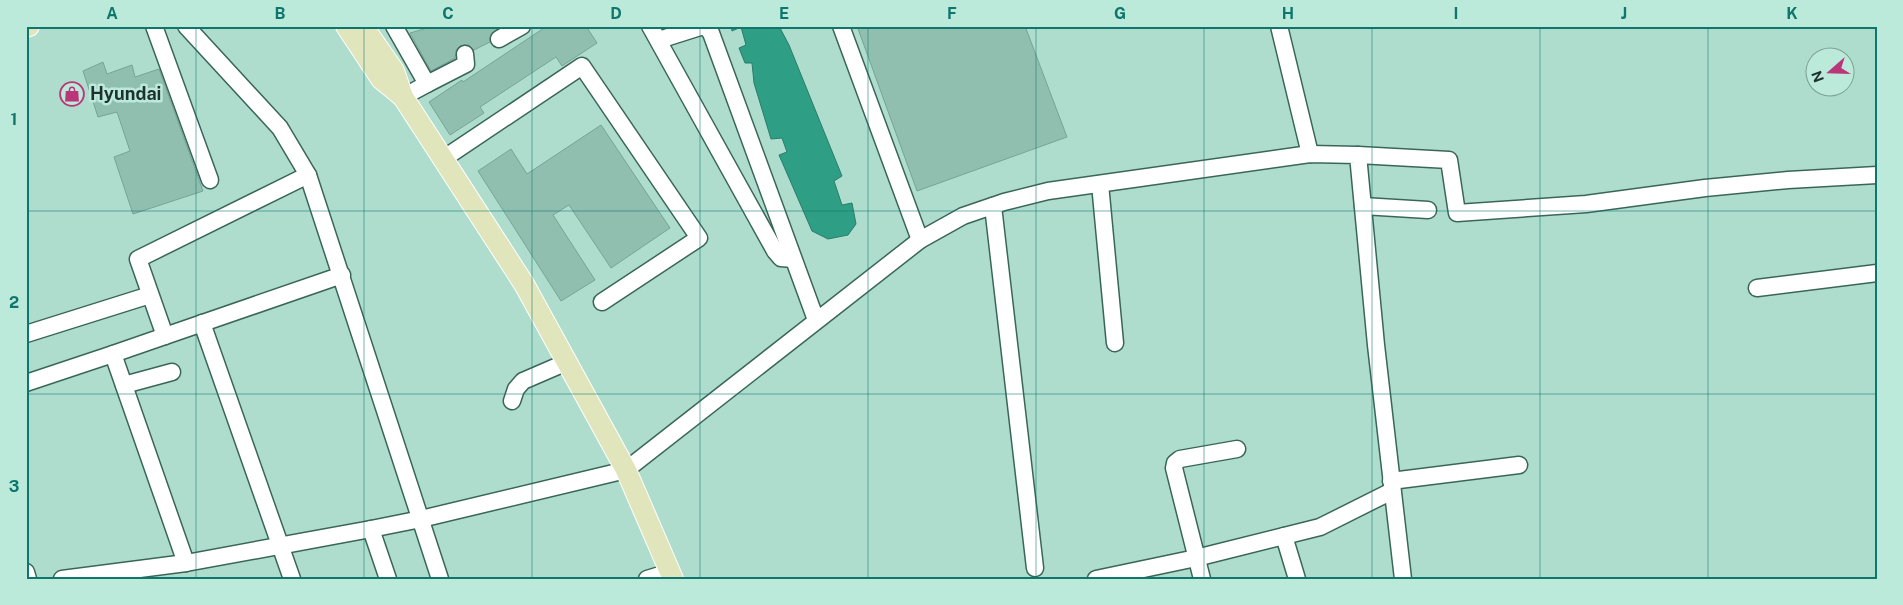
<svg xmlns="http://www.w3.org/2000/svg" width="1903" height="605" viewBox="0 0 1903 605" font-family="'Public Sans',sans-serif">
	<style>
		.water { fill: #2e9e84; stroke: #2a7d6a }
		.building { fill: #90beaf; stroke: #76a496 }
		.lines { fill: none; stroke-linecap: round; stroke-linejoin: round }
		.minor-casing { stroke: #3a6659; stroke-width: 19 }
		.major-casing { stroke: #fff; stroke-width: 22 }
		.minor { stroke: #fff; stroke-width: 16 }
		.major { stroke: #e0e5bc; stroke-width: 20 }
		.grid { fill: none; stroke: #0f766e; stroke-width: 1; stroke-opacity: 0.55 }
		.labels { text-anchor: middle; stroke-width: 5; stroke-linejoin: round; paint-order: stroke }
		.poi-label { font-size: 18px; font-weight: bold; fill: #1f312c; stroke: #bbeadb; text-anchor: start }
		.neatline { fill: none; stroke: #0f766e; stroke-width: 2 }
		.grid-label { font-size: 16px; text-anchor: middle; font-weight: bold; fill: #0f766e }
	</style>
	<rect width="100%" height="100%" fill="#aeddce"/>
	<path class="water" d="M 731,26 L 779,26 L 789,45 L 842,176 L 834,181 L 842,205 L 852,203 L 856,224 L 848,235 L 828,239 L 812,231 L 779,155 L 787,152 L 782,138 L 771,139 L 754,83 L 752,63 L 745,63 L 739,48 L 746,45 L 741,27 L 732,31 Z"/>
	<g class="building">
		<path d="M 434,26 L 501,26 L 491,34 L 490,42 L 474,50 L 469,45 L 460,46 L 456,50 L 455,58 L 431,71 L 410,33 Z"/>
		<path d="M 547,26 L 586,26 L 597,43 L 562,66 L 556,57 L 480,107 L 484,113 L 450,135 L 429,102 L 462,80 L 463,82 Z"/>
		<path d="M 857,26 L 1025,26 L 1067,137 L 917,191 Z"/>
		<path d="M 103,62 L 107,74 L 132,65 L 135,77 L 159,69 L 203,191 L 133,214 L 114,157 L 130,151 L 117,112 L 98,117 L 83,71 Z"/>
		<path d="M 601,125 L 670,228 L 611,268 L 569,205 L 553,215 L 595,280 L 561,301 L 478,171 L 511,149 L 527,174 Z"/>
	</g>
	<g class="lines">
		<g class="minor-casing">
			<g id="minor">
				<path d="M 154,26 L 210,180"/>
				<path d="M 186,26 L 280,128 L 308,175 L 440,579"/>
				<path d="M 394,26 L 427,84 L 403,97"/>
				<path d="M 650,26 L 775,251 L 781,258 L 793,259"/>
				<path d="M 841,26 L 920,240"/>
				<path d="M 1279,26 L 1310,154"/>
				<path d="M 499,39 L 522,26"/>
				<path d="M 659,40 L 700,27 L 706,27 L 711,33 L 816,320"/>
				<path d="M 427,84 L 466,64 L 465,54"/>
				<path d="M 1358,155 L 1449,160 L 1457,213 L 1586,204 L 1705,188 L 1788,180 L 1877,175"/>
				<path d="M 443,159 L 582,66 L 699,238 L 602,302"/>
				<path d="M 308,175 L 138,259 L 165,336 L 342,275"/>
				<path d="M 1100,184 L 1115,343"/>
				<path d="M 993,206 L 1035,568"/>
				<path d="M 1363,206 L 1428,210"/>
				<path d="M 1757,288 L 1877,273"/>
				<path d="M 202,323 L 292,579"/>
				<path d="M 26,334 L 150,295"/>
				<path d="M 165,336 L 113,354 L 186,563"/>
				<path d="M 26,383 L 113,354"/>
				<path d="M 124,385 L 172,372"/>
				<path d="M 512,401 L 516,389 L 523,381 L 567,362"/>
				<path d="M 1391,481 L 1519,465"/>
				<path d="M 371,529 L 388,579"/>
				<path d="M 1284,536 L 1297,579"/>
				<path d="M 26,572 L 28,579"/>
				<path d="M 62,579 L 186,563 L 371,529 L 421,519 L 626,470 L 920,240 L 963,216 L 1004,202 L 1048,191 L 1310,154 L 1358,155 L 1376,345 L 1403,579"/>
				<path d="M 647,579 L 670,572"/>
				<path d="M 1096,579 L 1196,558 L 1320,527 L 1392,491"/>
				<path d="M 1202,579 L 1174,468 L 1175,463 L 1180,459 L 1237,449"/>
			</g>
		</g>
		<g class="major-casing">
			<g id="major">
				<path d="M 346,26 L 381,79 L 403,97"/>
				<path d="M 363,26 L 394,71 L 403,97 L 524,284 L 626,470 L 673,579"/>
				<path d="M 26,27 L 29,26"/>
			</g>
		</g>
		<use href="#minor" class="minor"/>
		<use href="#major" class="major"/>
	</g>
	<path class="grid" d="M 196,26 L 196,579M 364,26 L 364,579M 532,26 L 532,579M 700,26 L 700,579M 868,26 L 868,579M 1036,26 L 1036,579M 1204,26 L 1204,579M 1372,26 L 1372,579M 1540,26 L 1540,579M 1708,26 L 1708,579M 26,211 L 1877,211M 26,394 L 1877,394"/>
	<defs>
		<g id="shop-ring" transform="scale(1.25)"><circle r="9.5" fill="#bbeadb" stroke="#bb3579" stroke-width="1.5"/><path d="M-5-2.5h2.3a2.7 3.5 0 0 1 5.4 0H5L5.5 6h-11ZM-1.5-2.5h3a1.5 2.3 0 0 0-3 0Z" fill="#bb3579"/></g>
	</defs>
	<g fill-rule="evenodd">
		<use href="#shop-ring" x="72" y="94"/>
	</g>
	<g class="labels">
		<g class="poi-label">
			<text x="90" y="100">Hyundai</text>
		</g>
	</g>
	<rect width="1903" height="605" fill="none" stroke="#bbeadb" stroke-width="55"/>
	<g transform="translate(1830 72) rotate(250)"><circle r="24" fill="#bbeadb" stroke="#7da095"/>
	<path d="M0-4L9 19L0 12L-9 19Z" fill="#bb3579"/>
	<text y="-8" font-size="14" font-weight="bold" text-anchor="middle" fill="#1f312c">N</text>
	</g>
	<rect x="28" y="28" width="1848" height="550" class="neatline"/>
	<g class="grid-label">
		<text x="112" y="19">A</text>
		<text x="280" y="19">B</text>
		<text x="448" y="19">C</text>
		<text x="616" y="19">D</text>
		<text x="784" y="19">E</text>
		<text x="952" y="19">F</text>
		<text x="1120" y="19">G</text>
		<text x="1288" y="19">H</text>
		<text x="1456" y="19">I</text>
		<text x="1624" y="19">J</text>
		<text x="1792" y="19">K</text>
		<text x="14" y="125">1</text>
		<text x="14" y="308">2</text>
		<text x="14" y="492">3</text>
	</g>
</svg>
